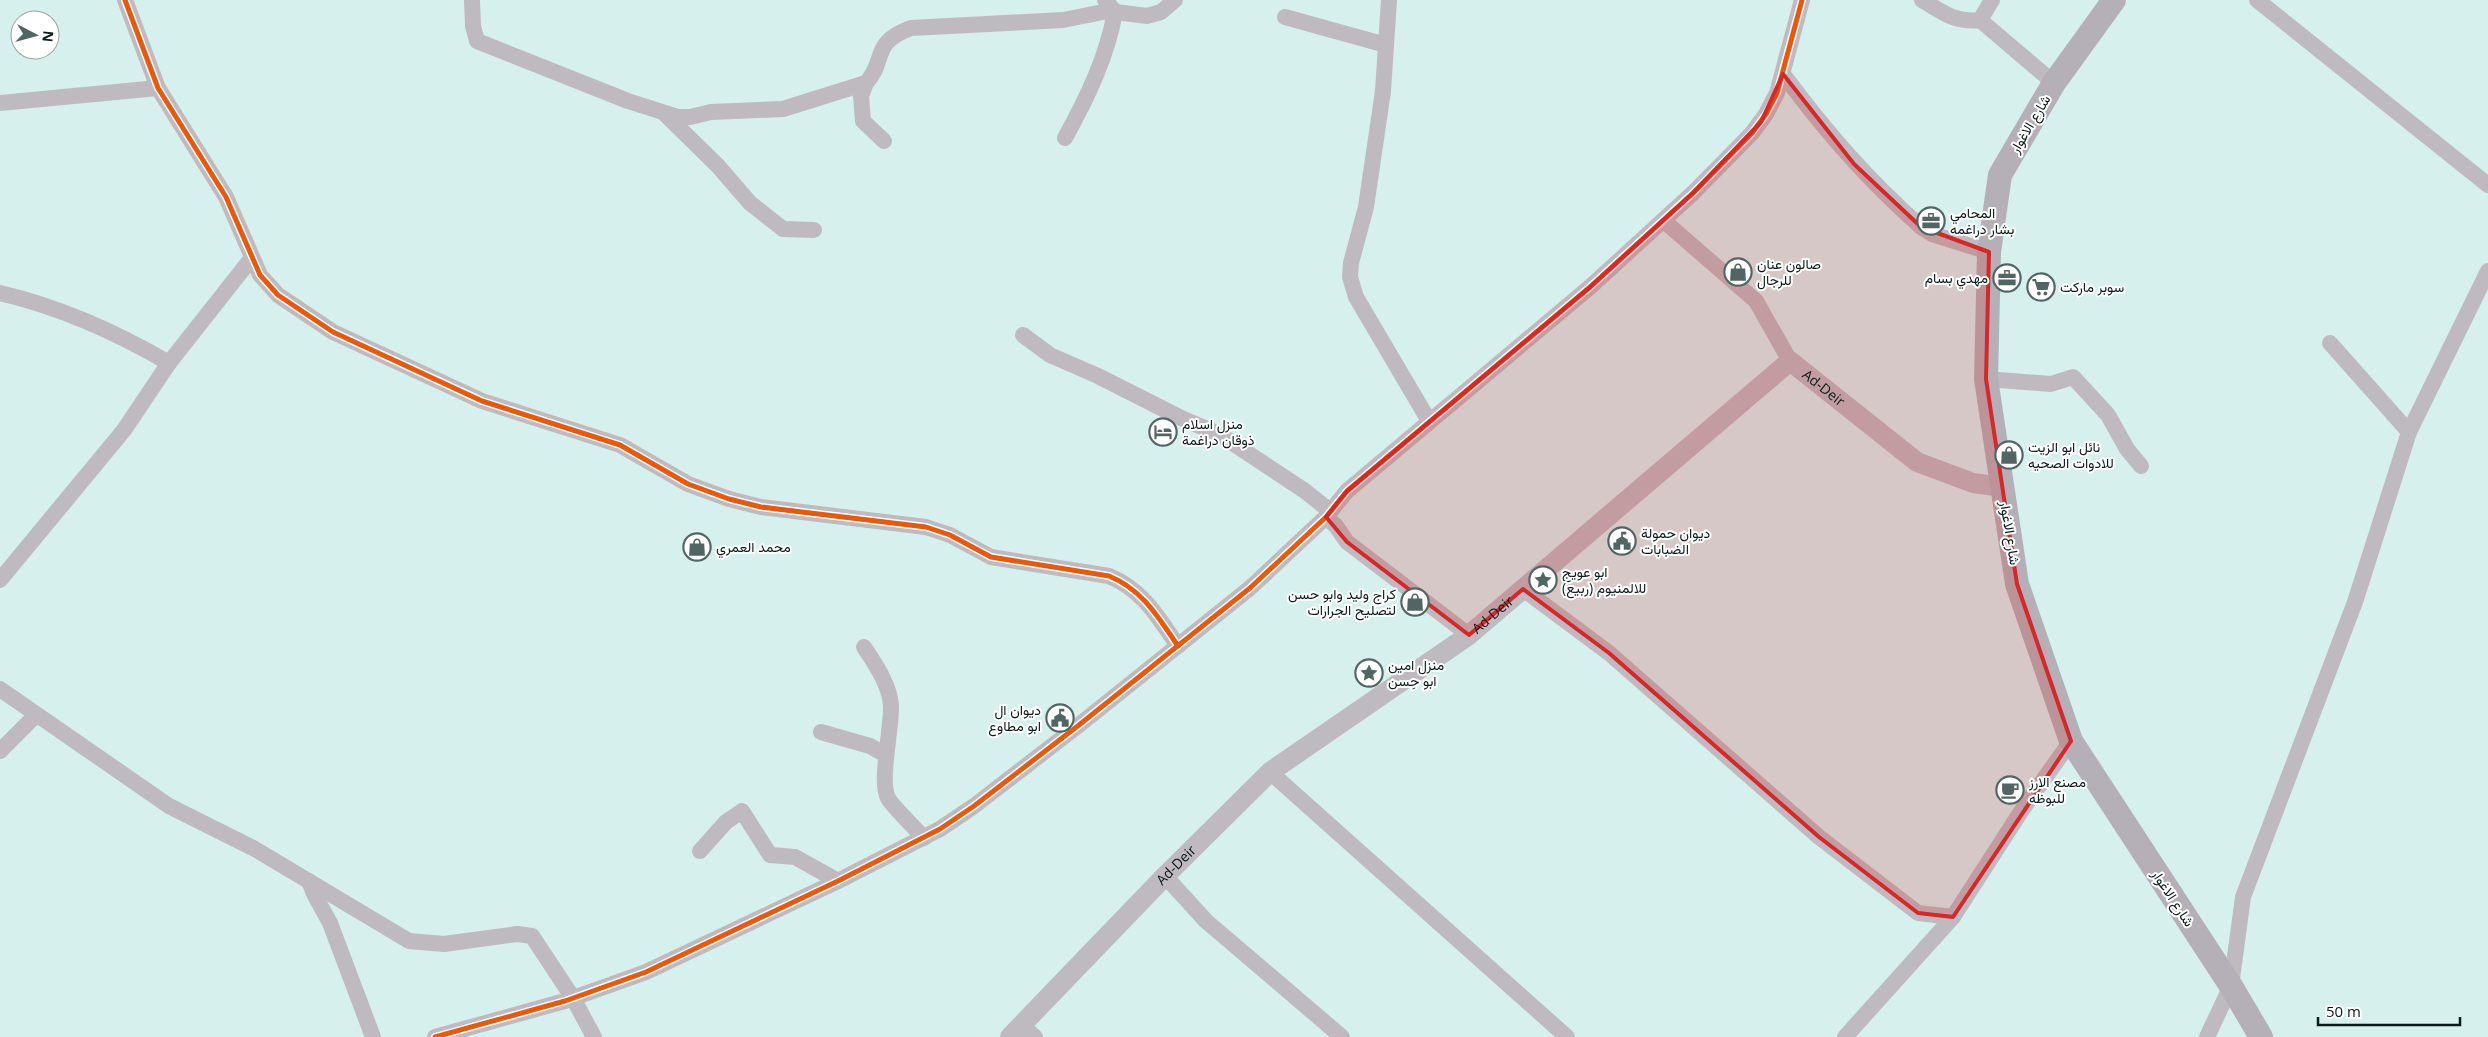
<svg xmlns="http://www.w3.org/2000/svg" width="2488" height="1037" viewBox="0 0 2488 1037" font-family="'Open Sans',Vazirmatn,sans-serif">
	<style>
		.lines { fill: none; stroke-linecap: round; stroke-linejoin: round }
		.minor { stroke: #bebac0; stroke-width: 16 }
		.tertiary { stroke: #bebac0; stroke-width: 20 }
		.secondary { stroke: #b5afb7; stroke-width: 24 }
		.cycleway-casing { stroke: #fff; stroke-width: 8 }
		.cycleway { stroke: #e8590c; stroke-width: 5 }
		.marked { fill: #d62828; fill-opacity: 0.2; stroke: #d62828; stroke-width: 4; stroke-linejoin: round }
		.labels { text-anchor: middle; stroke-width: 4; stroke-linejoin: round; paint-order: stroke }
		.street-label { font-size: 14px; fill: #091b1a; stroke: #fff }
		.poi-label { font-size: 14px; fill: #091b1a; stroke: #fff; text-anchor: start }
	</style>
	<rect width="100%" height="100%" fill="#d6f0ee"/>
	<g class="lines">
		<g class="minor">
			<path d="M 125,0 L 158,88 L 226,197 L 260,275 L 278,295 L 333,332 L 482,401 L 620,445 L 688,484 L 729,499 L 761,507 L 926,527 L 950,535 L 991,557 L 1109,576 C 1143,590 1158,617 1178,646"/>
			<path d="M 472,0 L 473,26 L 477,41 L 628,101 L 678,117 L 690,117 L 711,112 L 783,109 L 866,83 C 887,60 870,43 911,28 L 1063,20 L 1108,11 L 1147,16 L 1161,12 L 1175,0"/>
			<path d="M 1389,0 L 1383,91 L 1366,207 L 1351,263 L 1350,277 L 1356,297 L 1429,421"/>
			<path d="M 1922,0 C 1943,12 1954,23 1980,20 L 1992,0"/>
			<path d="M 2257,0 L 2488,185"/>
			<path d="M 1285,17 L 1386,45"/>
			<path d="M 1980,20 L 2054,83"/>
			<path d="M 1783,74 C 1826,132 1867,179 1921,227 L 1932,234 L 1989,252"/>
			<path d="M 866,83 L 861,96 L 863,121 L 884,141"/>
			<path d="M 0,103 L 158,88"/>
			<path d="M 665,114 L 718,166 L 750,203 L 783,229 L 814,230"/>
			<path d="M 1065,138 C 1087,98 1107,57 1115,12 L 1105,0"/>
			<path d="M 1664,221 L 1756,301 L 1790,361"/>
			<path d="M 0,293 C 60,307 116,332 169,363"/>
			<path d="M 1023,335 L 1050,355 L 1098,376 L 1183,419 L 1219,434 L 1305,491 L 1330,511"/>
			<path d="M 2330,343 L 2409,432"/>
			<path d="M 1986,379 L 2051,384 L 2073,377 L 2108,415 L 2127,449 L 2141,466"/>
			<path d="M 1326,517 L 1336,526 L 1347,542 L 1469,635"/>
			<path d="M 0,580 L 124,430 L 169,363 L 251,259"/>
			<path d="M 1523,589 L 1609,653 L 1819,837 L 1918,913 L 1953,917 L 2022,810 L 2071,741"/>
			<path d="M 864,647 C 875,664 890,685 891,706 C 892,727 879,782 888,798 C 892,806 916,829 924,838"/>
			<path d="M 0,689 L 169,806 L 255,849 L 409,941 L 444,944 L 517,934 L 532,936 L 573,998 L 594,1037"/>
			<path d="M 821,732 L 870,746 L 886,755"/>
			<path d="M 0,751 L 36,715"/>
			<path d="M 1270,772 L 1567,1037"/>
			<path d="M 700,851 L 726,822 L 742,811 L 770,855 L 795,857 L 838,881"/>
			<path d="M 1165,876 L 1206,921 L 1342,1037"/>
			<path d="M 309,881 L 314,894 L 330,923 L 373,1037"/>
			<path d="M 1021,1024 L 1035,1037"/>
			<path d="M 435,1037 L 565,1001 L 646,972 L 838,881 L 940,829 L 974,806 L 1079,725 L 1250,588 L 1326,517 L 1347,491 L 1590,287 L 1693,193 L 1752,133 L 1766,114 L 1777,93 L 1802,0"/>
			<path d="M 1845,1037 L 1953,917"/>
			<path d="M 2207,1037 L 2231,986 L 2243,897 L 2355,602 L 2409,432 L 2488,271"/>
		</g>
		<path class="tertiary" id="s1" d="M 1010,1037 L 1165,876 L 1270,772 L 1469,635 L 1790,361 L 1917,462 L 1973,483 L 2003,487"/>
		<path class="secondary" d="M 2114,0 L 2054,83 L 2000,175 L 1989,252 L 1986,379 L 2017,584 L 2071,741 L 2231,986 L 2261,1037"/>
		<g class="cycleway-casing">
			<g id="cycleway">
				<path d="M 125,0 L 158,88 L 226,197 L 260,275 L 278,295 L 333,332 L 482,401 L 620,445 L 688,484 L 729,499 L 761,507 L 926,527 L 950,535 L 991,557 L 1109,576 C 1143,590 1158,617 1178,646"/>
				<path d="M 435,1037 L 565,1001 L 646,972 L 838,881 L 940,829 L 974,806 L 1079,725 L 1250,588 L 1326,517 L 1347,491 L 1590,287 L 1693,193 L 1752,133 L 1766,114 L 1777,93 L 1802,0"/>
			</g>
		</g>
		<use href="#cycleway" class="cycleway"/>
	</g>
	<path class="marked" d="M 1783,74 L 1854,164 L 1921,227 L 1989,252 L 1986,379 L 2017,584 L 2071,741 L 1953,917 L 1918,913 L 1819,837 L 1609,653 L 1523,589 L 1469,635 L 1347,542 L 1326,517 L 1347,491 L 1590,287 L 1693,193 L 1761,122 Z"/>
	<defs>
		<g id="office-ring" transform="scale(1.4375)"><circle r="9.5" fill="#fff" stroke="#516664" stroke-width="1.5"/><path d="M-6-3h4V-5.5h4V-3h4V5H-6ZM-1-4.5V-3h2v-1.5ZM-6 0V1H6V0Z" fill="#516664"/></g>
		<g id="shop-ring" transform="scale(1.4375)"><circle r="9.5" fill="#fff" stroke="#516664" stroke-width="1.5"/><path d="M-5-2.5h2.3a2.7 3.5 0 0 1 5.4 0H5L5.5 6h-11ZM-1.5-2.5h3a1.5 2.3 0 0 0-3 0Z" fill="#516664"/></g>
		<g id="supermarket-ring" transform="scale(1.4375)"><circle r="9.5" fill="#fff" stroke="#516664" stroke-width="1.5"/><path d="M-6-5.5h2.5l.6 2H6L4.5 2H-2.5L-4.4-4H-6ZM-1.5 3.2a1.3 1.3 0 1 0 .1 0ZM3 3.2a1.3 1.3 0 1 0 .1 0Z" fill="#516664"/></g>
		<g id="hotel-ring" transform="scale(1.4375)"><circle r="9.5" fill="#fff" stroke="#516664" stroke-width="1.5"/><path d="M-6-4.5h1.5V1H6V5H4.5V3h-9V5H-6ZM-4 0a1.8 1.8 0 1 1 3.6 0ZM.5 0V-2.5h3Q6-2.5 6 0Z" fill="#516664"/></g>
		<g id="civic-ring" transform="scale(1.4375)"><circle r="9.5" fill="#fff" stroke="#516664" stroke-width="1.5"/><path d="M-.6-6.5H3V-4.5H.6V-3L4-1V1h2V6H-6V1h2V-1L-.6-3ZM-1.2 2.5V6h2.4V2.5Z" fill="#516664"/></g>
		<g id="sight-ring" transform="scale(1.4375)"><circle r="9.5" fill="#fff" stroke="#516664" stroke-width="1.5"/><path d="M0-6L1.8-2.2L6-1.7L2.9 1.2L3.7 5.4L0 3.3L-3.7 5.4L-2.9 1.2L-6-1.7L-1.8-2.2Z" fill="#516664"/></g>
		<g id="cafe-ring" transform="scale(1.4375)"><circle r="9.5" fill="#fff" stroke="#516664" stroke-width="1.5"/><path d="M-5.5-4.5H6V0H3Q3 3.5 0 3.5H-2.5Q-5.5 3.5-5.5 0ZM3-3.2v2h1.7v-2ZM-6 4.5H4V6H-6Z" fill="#516664"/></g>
	</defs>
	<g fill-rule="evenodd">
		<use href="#office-ring" x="1931" y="221"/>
		<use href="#shop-ring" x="1738" y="272"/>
		<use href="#office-ring" x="2007" y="278"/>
		<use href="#supermarket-ring" x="2041" y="287"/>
		<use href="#hotel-ring" x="1163" y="432"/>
		<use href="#shop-ring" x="2009" y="455"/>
		<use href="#civic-ring" x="1622" y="541"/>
		<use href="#shop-ring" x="697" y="547"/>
		<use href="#sight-ring" x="1543" y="580"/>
		<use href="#shop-ring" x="1415" y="602"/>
		<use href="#sight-ring" x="1369" y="673"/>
		<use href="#civic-ring" x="1060" y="718"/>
		<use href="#cafe-ring" x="2010" y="790"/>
	</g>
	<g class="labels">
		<g class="street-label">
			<text transform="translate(2030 124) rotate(-59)" y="5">شارع الاغوار</text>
			<text dy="5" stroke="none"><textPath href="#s1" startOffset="1078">Ad-Deir</textPath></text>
			<text transform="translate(2010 533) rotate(81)" y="5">شارع الاغوار</text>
			<text dy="5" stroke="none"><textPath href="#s1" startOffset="644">Ad-Deir</textPath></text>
			<text dy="5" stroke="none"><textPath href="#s1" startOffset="239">Ad-Deir</textPath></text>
			<text transform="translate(2173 898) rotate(57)" y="5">شارع الاغوار</text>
		</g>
		<g class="poi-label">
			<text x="1950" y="218">المحامي<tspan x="1950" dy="16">بشار دراغمه</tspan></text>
			<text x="1757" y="269">صالون عنان<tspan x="1757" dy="16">للرجال</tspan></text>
			<text x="1988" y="283" text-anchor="end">مهدي بسام</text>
			<text x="2060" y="292">سوبر ماركت</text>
			<text x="1182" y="429">منزل اسلام<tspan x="1182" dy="16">ذوقان دراغمة</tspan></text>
			<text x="2028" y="452">نائل ابو الزيت<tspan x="2028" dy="16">للادوات الصحيه</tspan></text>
			<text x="1641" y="538">ديوان حمولة<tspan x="1641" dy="16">الضبابات</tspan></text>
			<text x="716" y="552">محمد العمري</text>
			<text x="1562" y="577">ابو عويج<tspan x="1562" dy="16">للالمنيوم (ربيع)</tspan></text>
			<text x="1396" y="599" text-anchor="end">كراج وليد وابو حسن<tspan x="1396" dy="16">لتصليح الجرارات</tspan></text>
			<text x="1388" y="670">منزل امين<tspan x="1388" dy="16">ابو حِسن</tspan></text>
			<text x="1041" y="715" text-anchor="end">ديوان ال<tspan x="1041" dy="16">ابو مطاوع</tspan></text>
			<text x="2029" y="787">مصنع الارز<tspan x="2029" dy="16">للبوظه</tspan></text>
		</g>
	</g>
	<g transform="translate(35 35) rotate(96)"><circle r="24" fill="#ffffff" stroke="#9da4a3"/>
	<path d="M0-4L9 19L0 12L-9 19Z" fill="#516664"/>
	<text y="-8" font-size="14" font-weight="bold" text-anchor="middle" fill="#091b1a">N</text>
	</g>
	<path d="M2318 1017v8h142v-8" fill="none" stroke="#091b1a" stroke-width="2.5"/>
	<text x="2326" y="1017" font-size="15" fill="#091b1a" stroke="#ffffff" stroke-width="4" paint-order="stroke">50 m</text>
</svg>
